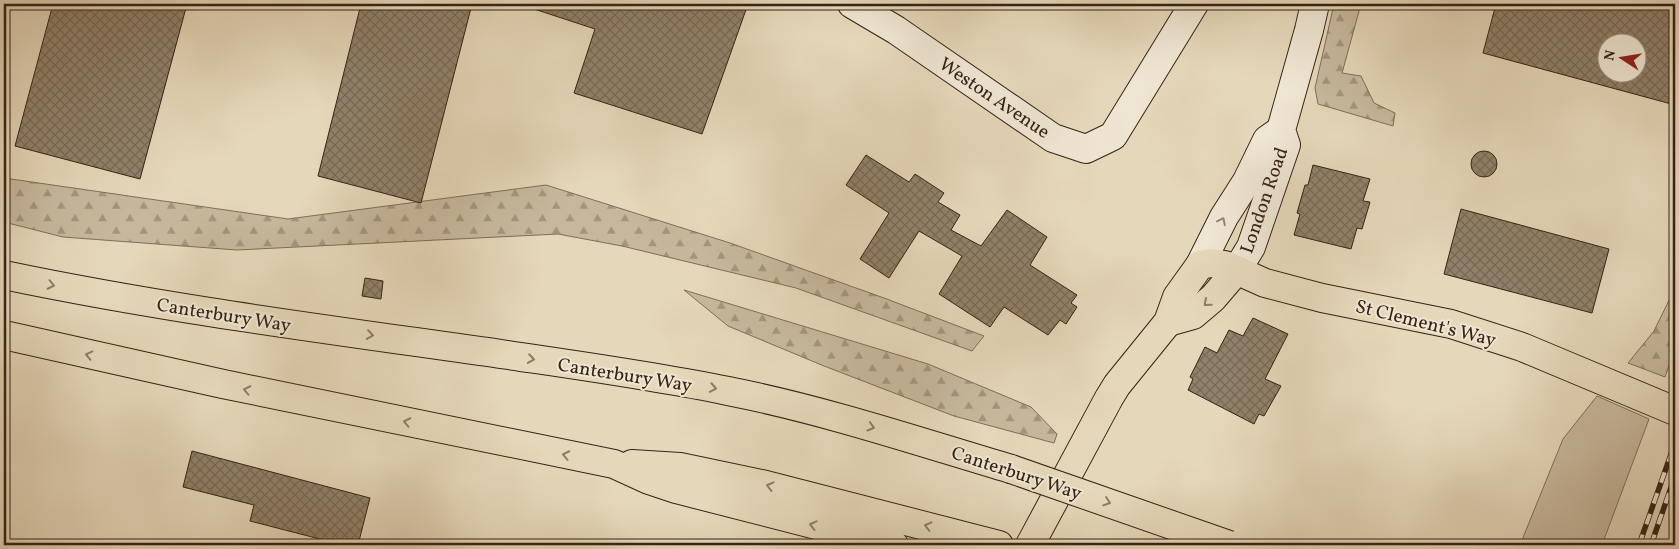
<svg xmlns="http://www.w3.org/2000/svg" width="1679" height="549" viewBox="0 0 1679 549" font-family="Vollkorn,serif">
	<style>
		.green { fill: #c7b89d; stroke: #7e6e59 }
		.forest { fill: url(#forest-firs); stroke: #7e6e59 }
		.building { fill: url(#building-cross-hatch); stroke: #352315; fill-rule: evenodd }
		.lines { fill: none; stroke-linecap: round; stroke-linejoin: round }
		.secondary-casing { stroke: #352315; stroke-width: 30 }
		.primary-casing { stroke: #352315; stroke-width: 30 }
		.highway-casing { stroke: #352315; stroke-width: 30 }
		.secondary { stroke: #eee5d2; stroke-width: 28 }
		.primary { stroke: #e5d7b9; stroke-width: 28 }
		.highway { stroke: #e5d7b9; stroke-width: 28 }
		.rail-casing { stroke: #352315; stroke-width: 5.5 }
		.rail { stroke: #eee5d2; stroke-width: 4; stroke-dasharray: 11; stroke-linecap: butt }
		.highway-bridge-casing { stroke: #352315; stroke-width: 30; stroke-linecap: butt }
		.highway-bridge { stroke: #e5d7b9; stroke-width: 28 }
		.oneway { stroke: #928474 }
		.oneway2 { stroke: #8d7d67 }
		.labels { text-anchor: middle; stroke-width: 4; stroke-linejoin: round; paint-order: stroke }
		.street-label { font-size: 19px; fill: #352315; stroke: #eee5d2 }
	</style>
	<defs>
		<pattern id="forest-firs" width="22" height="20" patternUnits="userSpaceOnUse" patternTransform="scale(1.25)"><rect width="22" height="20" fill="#c7b89d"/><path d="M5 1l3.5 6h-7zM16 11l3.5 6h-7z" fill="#a2957f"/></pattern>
		<pattern id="building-cross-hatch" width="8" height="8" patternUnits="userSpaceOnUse" patternTransform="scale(1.25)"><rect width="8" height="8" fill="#91816a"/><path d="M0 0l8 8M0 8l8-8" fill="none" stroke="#776956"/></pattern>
	</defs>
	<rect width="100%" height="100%" fill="#e5d7b9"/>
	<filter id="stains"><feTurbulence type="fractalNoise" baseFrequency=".004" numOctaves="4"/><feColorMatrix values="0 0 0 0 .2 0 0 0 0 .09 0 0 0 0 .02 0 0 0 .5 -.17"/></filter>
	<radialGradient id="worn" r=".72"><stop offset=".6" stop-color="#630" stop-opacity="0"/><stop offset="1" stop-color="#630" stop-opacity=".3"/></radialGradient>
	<path class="green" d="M 1597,396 L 1649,419 L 1602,545 L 1520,545 L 1563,439 Z"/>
	<g class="forest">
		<path d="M 1334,4 L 1361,4 L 1342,73 L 1361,76 L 1374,103 L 1395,113 L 1393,126 L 1318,104 L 1315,88 Z"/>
		<path d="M 4,178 L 288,219 L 546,185 L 730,243 L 884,298 L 984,336 L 972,351 L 796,288 L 622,246 L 558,234 L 237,250 L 63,237 L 4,222 Z"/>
		<path d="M 1675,288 L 1675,350 L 1665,377 L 1628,363 L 1654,331 Z"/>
		<path d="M 684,290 L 928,364 L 1031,407 L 1057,434 L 1054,443 L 954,416 L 824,366 L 728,326 Z"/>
	</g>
	<g class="building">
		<path d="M 53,4 L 187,4 L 140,179 L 15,146 Z"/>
		<path d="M 361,4 L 472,4 L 421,203 L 318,176 Z"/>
		<path d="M 529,4 L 748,4 L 702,134 L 574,93 L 595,29 L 528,7 Z"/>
		<path d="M 1496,4 L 1675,4 L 1675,105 L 1483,53 ZM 1606,42 L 1636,42 L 1636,72 L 1606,72 Z"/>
		<circle cx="1484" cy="164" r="13"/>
		<path d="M 866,155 L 909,182 L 915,174 L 944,193 L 938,202 L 960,215 L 951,230 L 981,246 L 1007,210 L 1047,237 L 1030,265 L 1077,295 L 1071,303 L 1077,307 L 1066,324 L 1060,320 L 1048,335 L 1004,307 L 990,327 L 939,294 L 962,256 L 919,231 L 889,278 L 860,259 L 889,213 L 846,185 Z"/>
		<path d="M 1313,165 L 1370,179 L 1363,201 L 1370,202 L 1362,229 L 1357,228 L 1351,249 L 1294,235 L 1300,214 L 1297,213 L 1305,185 L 1308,185 Z"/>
		<path d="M 1461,209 L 1609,249 L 1592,313 L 1444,274 Z"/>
		<path d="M 365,278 L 383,281 L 381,299 L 362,296 Z"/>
		<path d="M 1253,318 L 1288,334 L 1265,379 L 1281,386 L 1264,416 L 1259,414 L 1254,424 L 1188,390 L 1193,379 L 1190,377 L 1205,347 L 1217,353 L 1229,330 L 1243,336 Z"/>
		<path d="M 192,451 L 370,498 L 358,545 L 343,545 L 250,521 L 254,505 L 183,487 Z"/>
	</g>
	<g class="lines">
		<g class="secondary-casing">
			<g id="secondary">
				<path d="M 852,4 L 896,30 L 1053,138 L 1086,149 L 1113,136 L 1194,4"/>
				<path d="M 1200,265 L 1224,217 L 1247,181 L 1267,140 L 1281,130"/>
				<path d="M 1237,270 L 1251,247 L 1286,145 L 1281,130 L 1309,30 L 1315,4"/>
			</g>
		</g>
		<g class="primary-casing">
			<g id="primary">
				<path d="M 1168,322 L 1193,315 L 1213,298 L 1237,270"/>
				<path d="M 1030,545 L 1109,398 L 1117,385 L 1168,322 L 1177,297 L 1200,265 L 1211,263 L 1225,265 L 1265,283 L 1322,298 L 1451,324 L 1522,347 L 1675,411"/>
			</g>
		</g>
		<g class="highway-casing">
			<g id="highway">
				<path d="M 4,275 C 171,310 340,331 508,355 C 582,366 655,376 728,391 C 824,410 917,441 1011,469"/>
				<path d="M 4,335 L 223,384 L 614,464 L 649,480 L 676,489 L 894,545"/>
				<path d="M 632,464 L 680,467 L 766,485 L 999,545"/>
			</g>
		</g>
		<use href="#secondary" class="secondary"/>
		<use href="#primary" class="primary"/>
		<use href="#highway" class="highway"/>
		<g class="rail-casing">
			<g id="rail">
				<path d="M 1639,545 L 1675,443"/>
				<path d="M 1651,545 L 1675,476"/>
			</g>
		</g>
		<use href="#rail" class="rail"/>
		<g class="highway-bridge-casing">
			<path id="highway-bridge" d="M 1011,469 L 1229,545"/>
		</g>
		<use href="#highway-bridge" class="highway-bridge"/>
	</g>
	<defs><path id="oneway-chevron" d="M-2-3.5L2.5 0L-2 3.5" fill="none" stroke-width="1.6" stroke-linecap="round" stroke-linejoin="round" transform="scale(1.25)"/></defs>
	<use class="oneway" href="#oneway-chevron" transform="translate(1222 221) rotate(-64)"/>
	<g class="oneway2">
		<use href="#oneway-chevron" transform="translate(51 285) rotate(12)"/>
		<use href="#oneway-chevron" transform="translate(1207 303) rotate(139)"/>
		<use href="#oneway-chevron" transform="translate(370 335) rotate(8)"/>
		<use href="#oneway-chevron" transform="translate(89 355) rotate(-167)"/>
		<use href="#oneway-chevron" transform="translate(531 359) rotate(8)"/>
		<use href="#oneway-chevron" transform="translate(713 388) rotate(10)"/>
		<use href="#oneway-chevron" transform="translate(247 390) rotate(-168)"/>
		<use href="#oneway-chevron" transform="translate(407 422) rotate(-168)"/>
		<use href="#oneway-chevron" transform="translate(871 427) rotate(17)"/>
		<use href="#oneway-chevron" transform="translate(566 455) rotate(-168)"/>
		<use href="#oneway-chevron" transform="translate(770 486) rotate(-166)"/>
		<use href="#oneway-chevron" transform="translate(1107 502) rotate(19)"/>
		<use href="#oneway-chevron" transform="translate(813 525) rotate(-166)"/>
		<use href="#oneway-chevron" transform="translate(928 526) rotate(-166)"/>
	</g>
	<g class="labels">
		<g class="street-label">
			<text transform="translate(995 97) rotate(34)" y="7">Weston Avenue</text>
			<text transform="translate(1263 200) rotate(-71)" y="7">London Road</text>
			<text transform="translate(224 314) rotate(9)" y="7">Canterbury Way</text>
			<text transform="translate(1426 322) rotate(14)" y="7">St Clement's Way</text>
			<text transform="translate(625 374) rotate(9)" y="7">Canterbury Way</text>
			<text transform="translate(1017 472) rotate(18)" y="7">Canterbury Way</text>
		</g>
	</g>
	<rect width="1679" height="549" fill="none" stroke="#e5d7b9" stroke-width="20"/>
	<rect x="5" y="5" width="1669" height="539" fill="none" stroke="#352315" stroke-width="2.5"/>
	<rect x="10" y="10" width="1659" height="529" fill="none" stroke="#352315"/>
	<g transform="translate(1622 58) rotate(282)"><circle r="24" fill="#eee5d2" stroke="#a49786"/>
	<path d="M0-4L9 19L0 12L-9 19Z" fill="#8f2418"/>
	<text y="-8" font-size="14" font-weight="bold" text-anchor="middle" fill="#352315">N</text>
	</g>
	<rect width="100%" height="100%" filter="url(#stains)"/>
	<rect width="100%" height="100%" fill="url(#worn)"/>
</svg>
